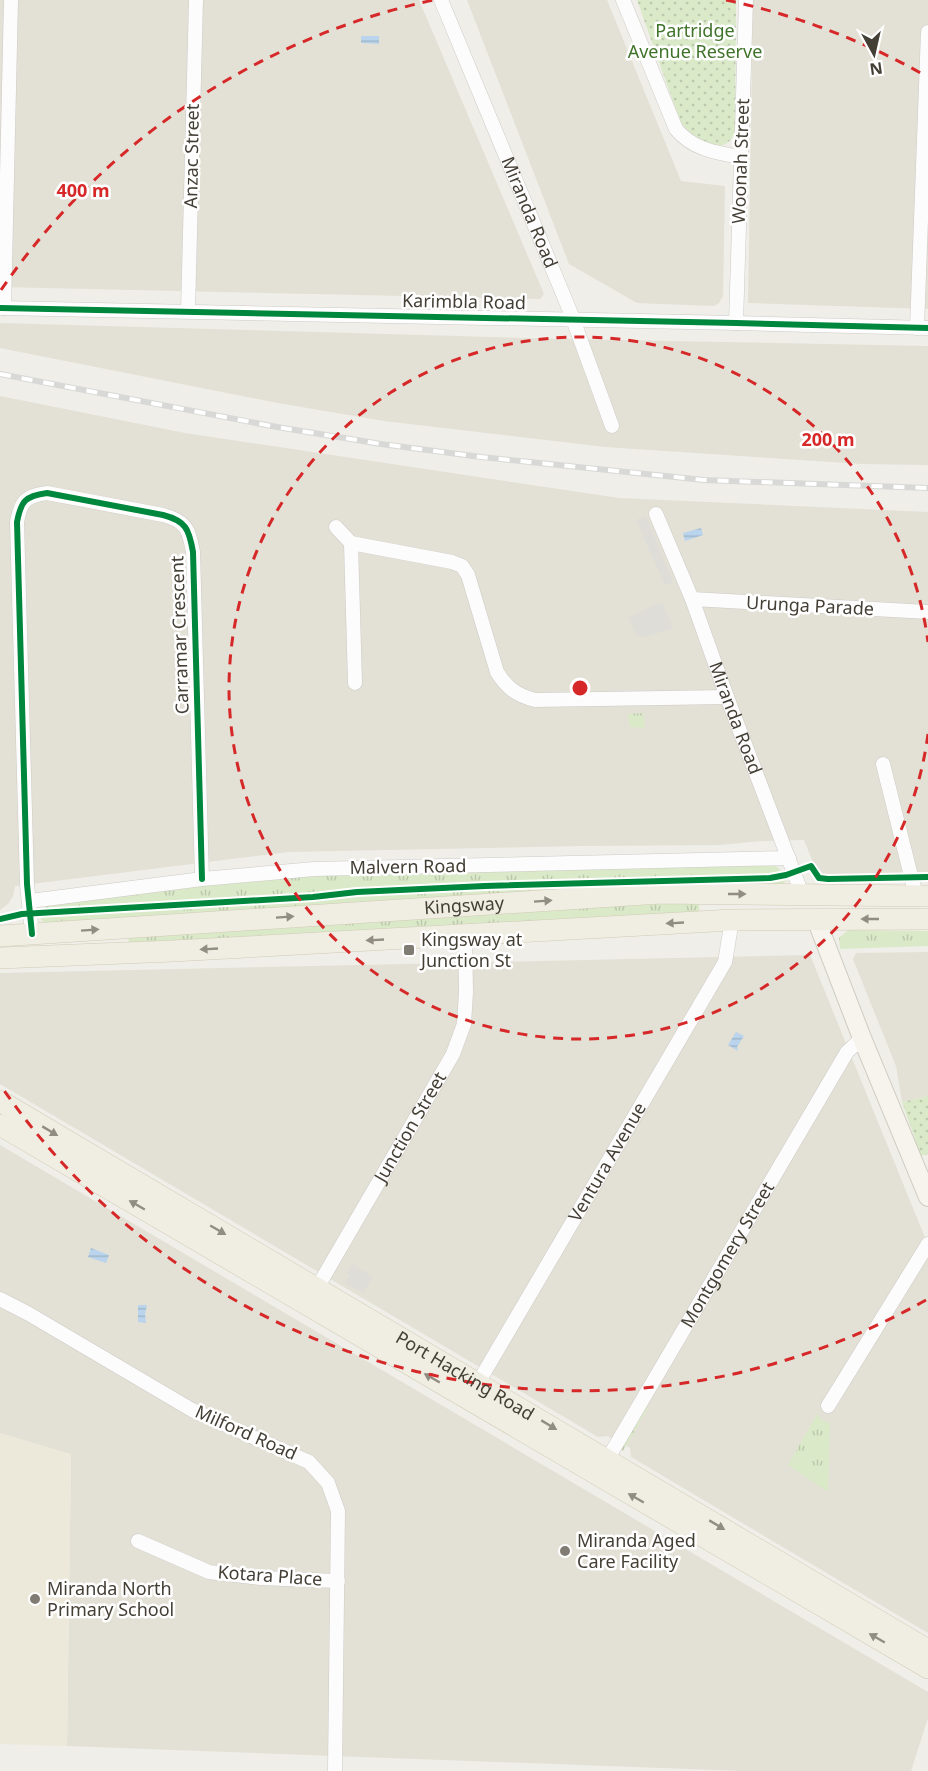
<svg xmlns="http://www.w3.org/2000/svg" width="928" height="1771" viewBox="0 0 928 1771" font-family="'Noto Sans',sans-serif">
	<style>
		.residential { fill: #e3e0d5 }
		.education { fill: #ede9da }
		.grass { fill: url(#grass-tufts) }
		.park { fill: url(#park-dots) }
		.parking { fill: #deddd8 }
		.water { fill: url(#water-rules) }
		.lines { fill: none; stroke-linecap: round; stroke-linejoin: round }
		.street-casing { stroke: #cdcbc6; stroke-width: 15 }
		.secondary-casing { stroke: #cecbbf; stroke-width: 20 }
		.primary-casing { stroke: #d1cbb6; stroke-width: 22 }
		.street { stroke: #fdfcfc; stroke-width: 14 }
		.secondary { stroke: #f6f4ed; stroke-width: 18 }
		.primary { stroke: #f0ede2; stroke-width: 21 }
		.rail-casing { stroke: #d8d8d7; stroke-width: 6 }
		.rail { stroke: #fff; stroke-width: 4; stroke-dasharray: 11; stroke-linecap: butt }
		.cycleway-casing { stroke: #fff; stroke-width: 10 }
		.cycleway { stroke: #00873e; stroke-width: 6 }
		.oneway { fill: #918d83 }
		.ring { fill: none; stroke: #d62828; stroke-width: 3; stroke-dasharray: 10 8 }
		.poi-dot { fill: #807c74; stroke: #fff; stroke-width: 2 }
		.labels { text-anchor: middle; stroke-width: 5; stroke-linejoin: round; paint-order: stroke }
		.park-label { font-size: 18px; fill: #40732a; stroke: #fff }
		.street-label { font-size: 18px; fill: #443f35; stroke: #fff }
		.poi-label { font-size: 18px; fill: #443f35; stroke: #fff; text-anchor: start }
		.centre { fill: #d62828; stroke: #fff; stroke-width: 3 }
		.ring-label { font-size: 18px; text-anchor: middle; font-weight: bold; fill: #d62828; stroke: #fff; stroke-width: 5; stroke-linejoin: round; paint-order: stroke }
	</style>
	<defs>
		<pattern id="grass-tufts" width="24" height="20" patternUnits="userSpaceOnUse" patternTransform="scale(1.5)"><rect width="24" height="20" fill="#dae9c8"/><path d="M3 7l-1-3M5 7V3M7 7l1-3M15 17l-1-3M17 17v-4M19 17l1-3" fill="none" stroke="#bcc9ac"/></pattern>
		<pattern id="park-dots" width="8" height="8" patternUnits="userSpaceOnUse" patternTransform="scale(1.5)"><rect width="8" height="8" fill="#dae9c8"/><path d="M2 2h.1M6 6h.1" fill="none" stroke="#bcc9ac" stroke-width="1.8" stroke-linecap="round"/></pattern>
		<pattern id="water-rules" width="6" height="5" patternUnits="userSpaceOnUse" patternTransform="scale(1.5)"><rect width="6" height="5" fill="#b9d4ec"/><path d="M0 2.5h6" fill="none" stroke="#a0b7cb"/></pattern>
	</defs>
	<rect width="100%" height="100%" fill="#efeee8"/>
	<g class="residential">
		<path d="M 0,0 L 419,0 L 544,294 L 540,299 L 0,287 Z"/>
		<path d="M 467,0 L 607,0 L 681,181 L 725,186 L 723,296 L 719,303 L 714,306 L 637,303 L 569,264 Z"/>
		<path d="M 753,0 L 928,0 L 928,309 L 748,303 Z"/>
		<path d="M 0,323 L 561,339 L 928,346 L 928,465 L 862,464 L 605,447 L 384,421 L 278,403 L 0,348 Z"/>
		<path d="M 0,396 L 185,433 L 619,498 L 928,512 L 928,873 L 824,876 L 817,872 L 804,840 L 760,841 L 720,845 L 581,846 L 288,852 L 15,886 L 13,896 L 8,904 L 0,910 Z"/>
		<path d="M 928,952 L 928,1096 L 902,1102 L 896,1066 L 853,959 L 856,953 Z"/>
		<path d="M 810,955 L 928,1245 L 928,1633 L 631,1457 L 630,1448 L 607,1436 L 598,1437 L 0,1084 L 0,973 Z"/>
		<path d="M 0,1145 L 928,1692 L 928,1718 L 911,1771 L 743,1771 L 67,1746 L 71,1455 L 0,1433 Z"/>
	</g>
	<path class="education" d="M 0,1433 L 71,1454 L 67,1746 L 0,1744 Z"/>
	<g class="grass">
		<path d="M 643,713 L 645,728 L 630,727 L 628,714 Z"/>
		<path d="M 768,859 L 786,875 L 787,880 L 781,885 L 699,904 L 700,922 L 129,946 L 128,928 L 46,924 L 41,920 L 40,914 L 52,898 L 202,879 Z"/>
		<path d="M 848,930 L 928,931 L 928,946 L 840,949 L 839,938 Z"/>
		<path d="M 646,1407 L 648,1408 L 623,1451 L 621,1449 Z"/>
		<path d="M 817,1414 L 821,1420 L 830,1423 L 828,1492 L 788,1465 Z"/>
	</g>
	<g class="park">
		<path d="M 637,0 L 736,0 L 735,130 C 726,162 691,139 680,121 Z"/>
		<path d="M 928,1096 L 928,1154 L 921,1156 L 902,1102 Z"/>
	</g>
	<g class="parking">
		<path d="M 646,516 L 673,582 L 665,585 L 636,520 Z"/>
		<path d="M 662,602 L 673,628 L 645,637 L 636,635 L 628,617 Z"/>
		<path d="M 352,1264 L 373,1277 L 363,1293 L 345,1282 L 350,1275 L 347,1273 Z"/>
	</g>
	<g class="water">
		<path d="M 361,36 L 379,36 L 379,44 L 361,43 Z"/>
		<path d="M 701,528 L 703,535 L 685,541 L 683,533 Z"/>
		<path d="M 736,1032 L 744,1036 L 737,1047 L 738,1051 L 728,1045 Z"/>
		<path d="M 91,1248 L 109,1255 L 106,1263 L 88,1257 Z"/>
		<path d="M 138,1305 L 147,1305 L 145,1314 L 146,1323 L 138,1322 Z"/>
	</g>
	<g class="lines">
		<g class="street-casing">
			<g id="street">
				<path id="s1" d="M 441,0 L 570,311 L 612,426"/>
				<path d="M 623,0 L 676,129 C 692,149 716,153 741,157"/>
				<path d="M 0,308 L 736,323 L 928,328"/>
				<path d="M 4,308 L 11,0"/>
				<path d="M 188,311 L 196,0"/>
				<path d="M 736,323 L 746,0"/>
				<path d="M 917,328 L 928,32"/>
				<path id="s2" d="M 656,514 L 692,599 L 727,697 L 802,894"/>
				<path d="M 336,527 L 351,543 L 355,683"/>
				<path d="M 351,543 L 452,562 L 462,566 L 468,575 L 497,672 C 507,688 516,695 535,700 L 727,697"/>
				<path d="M 692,599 L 928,612"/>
				<path d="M 883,764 L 916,896"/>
				<path d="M 30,901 L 202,879 L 314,869 L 789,858"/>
				<path d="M 32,934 L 27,884 L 17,522 C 21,501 25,496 47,493 L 163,515 C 186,521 189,529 193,552 L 202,879"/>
				<path id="s3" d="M 317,1288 L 453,1054 L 464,1024 L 466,992 L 465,935"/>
				<path d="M 0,1299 L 29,1314 L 192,1410 L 309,1462 L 328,1483 L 338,1511 L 335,1771"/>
				<path id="s4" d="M 478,1383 L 725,962 L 732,920"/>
				<path d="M 828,1406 L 928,1244"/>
				<path id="s5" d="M 607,1460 L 847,1052 L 862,1038"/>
				<path d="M 138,1541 L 209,1572 L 260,1578 L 338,1581"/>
			</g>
		</g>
		<g class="secondary-casing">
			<path id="secondary" d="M 816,919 L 862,1038 L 928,1197"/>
		</g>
		<g class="primary-casing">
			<g id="primary">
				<path id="s6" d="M 0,936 L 660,893 L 928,896"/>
				<path d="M 0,958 L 173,951 L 732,920 L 928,919"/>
				<path id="s7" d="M 0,1101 L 928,1650"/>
				<path d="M 0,1125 L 928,1668"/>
			</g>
		</g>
		<use href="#street" class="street"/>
		<use href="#secondary" class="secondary"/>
		<use href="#primary" class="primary"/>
		<g class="rail-casing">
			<path id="rail" d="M 0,374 L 277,427 L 381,444 L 481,457 L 704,480 L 928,488"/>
		</g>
		<use href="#rail" class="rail"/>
		<g class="cycleway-casing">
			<g id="cycleway">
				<path d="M 0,308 L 736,323 L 928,328"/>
				<path d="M 0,919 L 22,914 L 313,897 L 357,892 L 485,886 L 770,878 L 786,875 L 811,866 L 819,878 L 828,879 L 928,877"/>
				<path d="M 32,934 L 27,884 L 17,522 C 21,501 25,496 47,493 L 163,515 C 186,521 189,529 193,552 L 202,879"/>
			</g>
		</g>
		<use href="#cycleway" class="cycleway"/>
	</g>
	<defs><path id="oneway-solid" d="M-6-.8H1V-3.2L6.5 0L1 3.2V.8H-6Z" transform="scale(1.5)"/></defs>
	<g class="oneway">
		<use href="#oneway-solid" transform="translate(737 894)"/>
		<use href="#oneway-solid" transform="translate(543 901) rotate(-4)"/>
		<use href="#oneway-solid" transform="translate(285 917) rotate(-4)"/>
		<use href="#oneway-solid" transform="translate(870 919) rotate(180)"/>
		<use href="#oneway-solid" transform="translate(675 923) rotate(177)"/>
		<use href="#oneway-solid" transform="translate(90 930) rotate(-4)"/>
		<use href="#oneway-solid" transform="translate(375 940) rotate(177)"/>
		<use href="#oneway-solid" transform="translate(209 949) rotate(177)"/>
		<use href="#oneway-solid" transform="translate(50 1131) rotate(31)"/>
		<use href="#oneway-solid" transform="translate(137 1205) rotate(-150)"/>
		<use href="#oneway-solid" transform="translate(218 1230) rotate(30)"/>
		<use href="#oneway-solid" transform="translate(432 1378) rotate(-150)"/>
		<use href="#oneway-solid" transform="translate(549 1425) rotate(31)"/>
		<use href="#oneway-solid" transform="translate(636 1498) rotate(-150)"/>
		<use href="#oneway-solid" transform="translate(717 1525) rotate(31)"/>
		<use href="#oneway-solid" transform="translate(877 1638) rotate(-150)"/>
	</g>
	<g class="ring">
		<path d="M928 734A351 351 0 1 1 928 642"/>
		<path d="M926 1300A703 703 0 0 1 1 1086M1 290A703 703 0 0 1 434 0M726 0A703 703 0 0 1 926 76"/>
	</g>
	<g class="poi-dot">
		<rect x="403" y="944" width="12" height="12" rx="3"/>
		<circle cx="565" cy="1551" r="6"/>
		<circle cx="35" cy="1599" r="6"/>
	</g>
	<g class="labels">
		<g class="park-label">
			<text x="695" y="37">Partridge<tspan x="695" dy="21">Avenue Reserve</tspan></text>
		</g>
		<g class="street-label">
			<text transform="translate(192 156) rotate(-89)" y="6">Anzac Street</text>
			<text transform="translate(741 161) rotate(-88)" y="6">Woonah Street</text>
			<text dy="6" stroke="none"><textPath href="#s1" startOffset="230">Miranda Road</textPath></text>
			<text transform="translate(464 302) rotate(1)" y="6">Karimbla Road</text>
			<text transform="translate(810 606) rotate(3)" y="6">Urunga Parade</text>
			<text transform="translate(180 635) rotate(-92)" y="6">Carramar Crescent</text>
			<text dy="6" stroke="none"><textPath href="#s2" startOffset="219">Miranda Road</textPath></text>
			<text transform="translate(408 867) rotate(-1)" y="6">Malvern Road</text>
			<text dy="6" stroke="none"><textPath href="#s6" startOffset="465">Kingsway</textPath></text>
			<text dy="6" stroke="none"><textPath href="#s3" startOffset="186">Junction Street</textPath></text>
			<text dy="6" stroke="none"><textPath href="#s4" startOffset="256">Ventura Avenue</textPath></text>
			<text dy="6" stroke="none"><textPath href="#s5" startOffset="238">Montgomery Street</textPath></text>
			<text dy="6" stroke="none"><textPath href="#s7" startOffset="540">Port Hacking Road</textPath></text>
			<text transform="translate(246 1433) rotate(24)" y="6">Milford Road</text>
			<text transform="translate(270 1576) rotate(4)" y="6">Kotara Place</text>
		</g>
		<g class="poi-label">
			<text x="421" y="946">Kingsway at<tspan x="421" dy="21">Junction St</tspan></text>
			<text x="577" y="1547">Miranda Aged<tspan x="577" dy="21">Care Facility</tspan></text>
			<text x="47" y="1595">Miranda North<tspan x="47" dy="21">Primary School</tspan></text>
		</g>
	</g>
	<circle cx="580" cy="688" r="9" class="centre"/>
	<g class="ring-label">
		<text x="83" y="197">400 m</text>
		<text x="828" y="446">200 m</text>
	</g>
	<g transform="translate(874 54) rotate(172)" stroke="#ffffff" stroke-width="4.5" paint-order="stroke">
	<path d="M0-4.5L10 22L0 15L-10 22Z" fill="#443f35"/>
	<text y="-9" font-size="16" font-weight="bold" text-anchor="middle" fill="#443f35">N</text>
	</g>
</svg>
